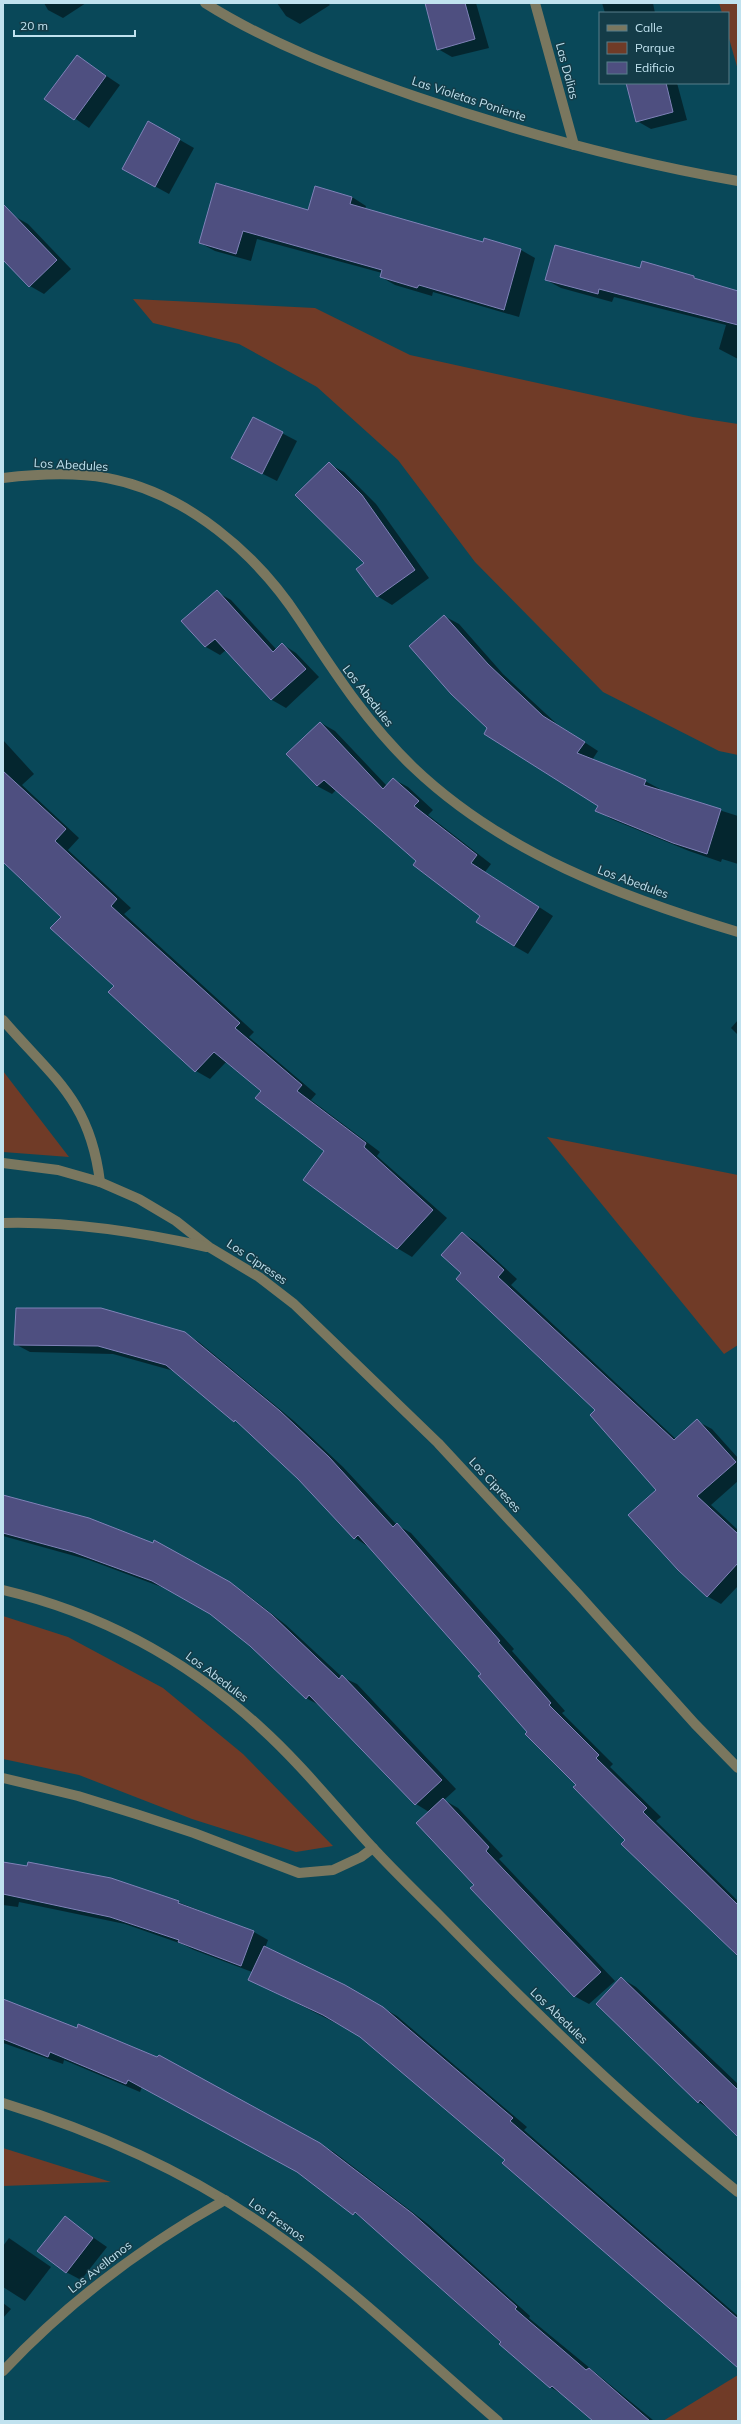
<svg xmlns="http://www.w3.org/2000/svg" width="741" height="2424" viewBox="0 0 741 2424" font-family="Mulish,sans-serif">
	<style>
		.green { fill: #703b27 }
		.shadow { fill: #0007 }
		.building { fill: #4e4f80; stroke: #7f82b8 }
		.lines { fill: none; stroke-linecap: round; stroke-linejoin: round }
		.minor { stroke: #7a775f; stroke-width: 10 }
		.labels { text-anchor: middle; stroke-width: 3; stroke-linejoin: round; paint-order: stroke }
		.street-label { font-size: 12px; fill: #c0e2ef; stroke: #143c48 }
	</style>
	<rect width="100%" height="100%" fill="#094859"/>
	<g class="green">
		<path d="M 719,3 L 738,3 L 738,70 L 728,35 L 728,13 L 722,13 Z"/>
		<path d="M 133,299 L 315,308 L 410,355 L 693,417 L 738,424 L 738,755 L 719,751 L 603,692 L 475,562 L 398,460 L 317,387 L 239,344 L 153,323 Z"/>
		<path d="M 3,1071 L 69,1157 L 3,1152 Z"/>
		<path d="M 547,1137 L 738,1175 L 738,1345 L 724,1354 Z"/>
		<path d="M 3,1616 L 68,1637 L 163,1688 L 243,1754 L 333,1846 L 296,1852 L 192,1819 L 79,1775 L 3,1759 Z"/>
		<path d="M 3,2148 L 111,2182 L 3,2186 Z"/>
		<path d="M 738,2375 L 738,2421 L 663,2421 Z"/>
	</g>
	<g class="shadow">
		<path d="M 44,3 L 86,3 L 63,18 L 48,10 Z"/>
		<path d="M 277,3 L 328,3 L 330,5 L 300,24 L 286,16 Z"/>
		<path d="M 425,3 L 476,3 L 489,48 L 452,57 L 438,49 Z"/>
		<path d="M 602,3 L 653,3 L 655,13 L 605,13 Z"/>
		<path d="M 77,56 L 120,85 L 89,128 L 45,98 Z"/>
		<path d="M 627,83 L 677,83 L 687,120 L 651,129 L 637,121 Z"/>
		<path d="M 180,140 L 194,148 L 169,194 L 138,177 Z"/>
		<path d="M 352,197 L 366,206 L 365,209 L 484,243 L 521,250 L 535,258 L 519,317 L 433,292 L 432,296 L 395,285 L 381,277 L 382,273 L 257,239 L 251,261 L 215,251 L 200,243 Z"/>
		<path d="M 14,216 L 28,224 L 71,269 L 44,294 L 30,286 L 3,259 L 3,226 Z"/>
		<path d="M 642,263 L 738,291 L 738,359 L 719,349 L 726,325 L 614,297 L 612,302 L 561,288 L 546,280 L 641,269 Z"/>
		<path d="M 253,418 L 297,441 L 277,481 L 247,466 Z"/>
		<path d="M 329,464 L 344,472 L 376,504 L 429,578 L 392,605 L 377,596 Z"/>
		<path d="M 217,592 L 231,600 L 276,649 L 282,644 L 296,653 L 319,677 L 286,708 L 272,700 L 226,650 L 220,655 L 206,647 L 183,621 Z"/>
		<path d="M 444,616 L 459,624 L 503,674 L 558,725 L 598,751 L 592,760 L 645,781 L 660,789 L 659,791 L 738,816 L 738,864 L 722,859 L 721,862 L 689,851 L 611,819 L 597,810 L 599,806 L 488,727 Z"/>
		<path d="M 321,723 L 335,731 L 387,786 L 393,779 L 408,787 L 433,810 L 428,815 L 491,864 L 485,872 L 553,916 L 528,954 L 514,946 L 337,789 L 332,794 L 317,786 Z"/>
		<path d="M 3,740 L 34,774 L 22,785 L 79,838 L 68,850 L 131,908 L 124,914 L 254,1032 L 249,1037 L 316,1094 L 311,1100 L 380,1152 L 377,1156 L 447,1218 L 412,1257 L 397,1248 L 326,1151 L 262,1090 L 227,1061 L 210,1079 L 196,1071 L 115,986 L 62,917 L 3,861 Z"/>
		<path d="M 738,1020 L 738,1035 L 731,1028 Z"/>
		<path d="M 463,1233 L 477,1242 L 517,1279 L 511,1285 L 676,1439 L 697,1421 L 712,1429 L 738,1458 L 738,1481 L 711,1505 L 738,1530 L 738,1586 L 721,1604 L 707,1596 L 658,1490 L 597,1410 L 462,1273 Z"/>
		<path d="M 184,1333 L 199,1342 L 294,1421 L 343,1467 L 397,1525 L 411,1533 L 514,1649 L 512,1651 L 565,1711 L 562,1713 L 613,1764 L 610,1767 L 661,1817 L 656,1821 L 738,1901 L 738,1957 L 626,1840 L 529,1732 L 482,1674 L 369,1547 L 355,1538 L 299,1478 L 243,1426 L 174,1371 L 113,1354 L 30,1352 L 15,1344 Z"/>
		<path d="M 3,1496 L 229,1583 L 244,1592 L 286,1625 L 342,1677 L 357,1684 L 456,1789 L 444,1800 L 458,1808 L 503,1856 L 499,1859 L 615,1981 L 589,2004 L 574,1996 L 475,1885 L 429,1812 L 416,1804 L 321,1706 L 306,1698 L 251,1645 L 212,1614 L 167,1589 L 89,1560 L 3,1536 Z"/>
		<path d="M 3,1863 L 178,1902 L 254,1932 L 268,1940 L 265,1948 L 344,1985 L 397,2016 L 527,2127 L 524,2130 L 738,2316 L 738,2366 L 507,2160 L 361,2036 L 249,1979 L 252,1972 L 194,1950 L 182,1944 L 125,1924 L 19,1902 L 18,1907 L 3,1905 Z"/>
		<path d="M 621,1978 L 636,1987 L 738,2084 L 738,2136 L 710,2109 L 698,2102 Z"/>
		<path d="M 3,2002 L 158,2059 L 159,2056 L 334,2152 L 428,2224 L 530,2316 L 529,2318 L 653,2420 L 595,2421 L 565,2396 L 550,2387 L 367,2222 L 300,2173 L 142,2087 L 140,2092 L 64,2060 L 63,2064 L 3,2043 Z"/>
		<path d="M 65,2218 L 107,2247 L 81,2280 L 66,2272 Z"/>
		<path d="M 9,2238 L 51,2267 L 25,2301 L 3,2287 L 3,2246 Z"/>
		<path d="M 3,2303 L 11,2309 L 3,2318 Z"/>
	</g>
	<g class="building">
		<path d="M 425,3 L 465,3 L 475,39 L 437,50 Z"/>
		<path d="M 77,55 L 106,76 L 74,120 L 44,99 Z"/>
		<path d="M 626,83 L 666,83 L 673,112 L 636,122 Z"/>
		<path d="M 148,121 L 180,139 L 155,187 L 122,169 Z"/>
		<path d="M 216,183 L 308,210 L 315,186 L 352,197 L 350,204 L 483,242 L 484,238 L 521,249 L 504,310 L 419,285 L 417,288 L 380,277 L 382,270 L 243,231 L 236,254 L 199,243 Z"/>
		<path d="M 3,204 L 57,260 L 29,287 L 3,260 Z"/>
		<path d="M 555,245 L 640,268 L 642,261 L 694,276 L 694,278 L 738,291 L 738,325 L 599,289 L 598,294 L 545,280 Z"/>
		<path d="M 253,417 L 283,432 L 262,474 L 231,458 Z"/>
		<path d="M 329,462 L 362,495 L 415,570 L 377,597 L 356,569 L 364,563 L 295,495 Z"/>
		<path d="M 217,590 L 273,652 L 282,643 L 306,669 L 271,700 L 215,639 L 205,647 L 181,621 Z"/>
		<path d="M 444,615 L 488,664 L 543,716 L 585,742 L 577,753 L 646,780 L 644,785 L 721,809 L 707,854 L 673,843 L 595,811 L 598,806 L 484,734 L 487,728 L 451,694 L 409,646 Z"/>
		<path d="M 320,722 L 383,789 L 393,778 L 419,801 L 414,806 L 477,855 L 471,863 L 539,907 L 514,946 L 476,922 L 480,916 L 413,865 L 416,861 L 324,780 L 317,786 L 286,754 Z"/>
		<path d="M 3,771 L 66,829 L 55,841 L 117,899 L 111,906 L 240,1023 L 235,1028 L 302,1085 L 297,1091 L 366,1143 L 364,1147 L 433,1210 L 397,1249 L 303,1180 L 324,1151 L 255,1098 L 261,1091 L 214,1052 L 195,1072 L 108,992 L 114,986 L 50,928 L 61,917 L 3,862 Z"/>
		<path d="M 462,1232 L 504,1270 L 498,1277 L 674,1440 L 697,1419 L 736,1462 L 697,1496 L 738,1534 L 738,1563 L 707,1597 L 678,1570 L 628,1515 L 656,1490 L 590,1415 L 595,1410 L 456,1279 L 461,1273 L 441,1255 Z"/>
		<path d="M 16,1308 L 101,1308 L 185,1332 L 280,1411 L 329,1457 L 393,1527 L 397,1523 L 500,1641 L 498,1642 L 551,1703 L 549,1705 L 599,1755 L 596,1758 L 647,1808 L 643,1812 L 738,1905 L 738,1956 L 621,1844 L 625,1840 L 573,1787 L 576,1785 L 525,1734 L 527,1732 L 478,1676 L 481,1674 L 358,1535 L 354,1539 L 298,1479 L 235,1420 L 234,1422 L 166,1365 L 98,1346 L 14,1345 Z"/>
		<path d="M 3,1495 L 89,1518 L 153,1543 L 154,1540 L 230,1582 L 272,1615 L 339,1679 L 342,1675 L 442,1780 L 415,1805 L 309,1695 L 306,1699 L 250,1646 L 210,1614 L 152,1581 L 73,1552 L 3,1533 Z"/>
		<path d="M 443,1798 L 489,1847 L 486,1851 L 601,1972 L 574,1997 L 470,1888 L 474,1885 L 416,1823 Z"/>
		<path d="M 3,1862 L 27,1866 L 28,1862 L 111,1878 L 179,1901 L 178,1903 L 254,1931 L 241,1966 L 178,1942 L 179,1940 L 110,1917 L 3,1894 Z"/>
		<path d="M 264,1946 L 345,1985 L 383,2007 L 513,2118 L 510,2121 L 738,2319 L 738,2368 L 502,2163 L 505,2160 L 360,2037 L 323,2015 L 248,1980 Z"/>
		<path d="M 621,1977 L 738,2090 L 738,2137 L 700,2100 L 698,2103 L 596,2004 Z"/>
		<path d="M 3,1999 L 77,2028 L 78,2024 L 157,2057 L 159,2055 L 320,2143 L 413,2214 L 517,2307 L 515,2309 L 586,2370 L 589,2368 L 650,2421 L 593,2421 L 552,2386 L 550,2388 L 499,2344 L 501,2342 L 355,2212 L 353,2215 L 297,2172 L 128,2080 L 126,2084 L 50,2052 L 48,2057 L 3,2039 Z"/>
		<path d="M 65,2216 L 93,2238 L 66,2273 L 37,2251 Z"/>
	</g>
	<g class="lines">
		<g class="minor">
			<path d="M 205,3 C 270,44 345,72 417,97 C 522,133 629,162 738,181"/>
			<path d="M 535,3 L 574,145"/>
			<path d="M 3,478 C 37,474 73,472 107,478 C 187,493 257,554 300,620 C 335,673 367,723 413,767 C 503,853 621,897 738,932"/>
			<path d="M 3,1020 C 53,1078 90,1100 100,1182"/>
			<path d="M 3,1163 L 58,1170 L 100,1182 L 139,1199 L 176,1221 L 209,1247 L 259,1277 L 294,1304 L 438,1443 L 578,1594 L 695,1724 L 738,1768"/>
			<path d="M 3,1223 C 72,1221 140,1232 207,1247"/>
			<path d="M 3,1590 C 100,1613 186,1659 260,1727 C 301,1764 335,1807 372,1847 C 394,1871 417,1893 440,1916 C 535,2013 632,2107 738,2192"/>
			<path d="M 3,1778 L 78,1796 L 136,1814 L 194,1833 L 299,1873 L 333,1870 L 361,1857 L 373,1848"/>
			<path d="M 3,2103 C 97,2132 188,2172 269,2229 C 351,2286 422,2356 498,2421"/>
			<path d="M 3,2371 C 68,2302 143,2246 225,2200"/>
		</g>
	</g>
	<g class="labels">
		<g class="street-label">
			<text transform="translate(567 71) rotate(75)" y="4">Las Dalias</text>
			<text transform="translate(469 99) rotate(18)" y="4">Las Violetas Poniente</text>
			<text transform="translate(71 465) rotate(3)" y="4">Los Abedules</text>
			<text transform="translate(368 696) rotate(52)" y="4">Los Abedules</text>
			<text transform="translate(633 882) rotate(20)" y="4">Los Abedules</text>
			<text transform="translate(257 1262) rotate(34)" y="4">Los Cipreses</text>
			<text transform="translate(495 1485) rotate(47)" y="4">Los Cipreses</text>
			<text transform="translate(217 1677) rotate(37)" y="4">Los Abedules</text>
			<text transform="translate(559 2016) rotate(44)" y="4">Los Abedules</text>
			<text transform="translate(277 2220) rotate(35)" y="4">Los Fresnos</text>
			<text transform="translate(100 2267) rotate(-38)" y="4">Los Avellanos</text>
		</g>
	</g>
	<rect width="741" height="2424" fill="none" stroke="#c0e2ef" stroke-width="8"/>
	<rect x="599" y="12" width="130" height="72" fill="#143c48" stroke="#597e8b"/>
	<rect x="607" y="25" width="20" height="6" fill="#7a775f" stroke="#597e8b"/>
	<text x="635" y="32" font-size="12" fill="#c0e2ef">Calle</text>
	<rect x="607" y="42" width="20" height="12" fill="#703b27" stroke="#597e8b"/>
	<text x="635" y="52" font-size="12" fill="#c0e2ef">Parque</text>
	<rect x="607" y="62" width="20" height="12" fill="#4e4f80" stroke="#597e8b"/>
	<text x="635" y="72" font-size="12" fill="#c0e2ef">Edificio</text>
	<path d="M14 30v6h121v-6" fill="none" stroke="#c0e2ef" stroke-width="2"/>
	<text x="20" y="30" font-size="12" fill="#c0e2ef" stroke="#143c48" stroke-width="3" paint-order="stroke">20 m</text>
</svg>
